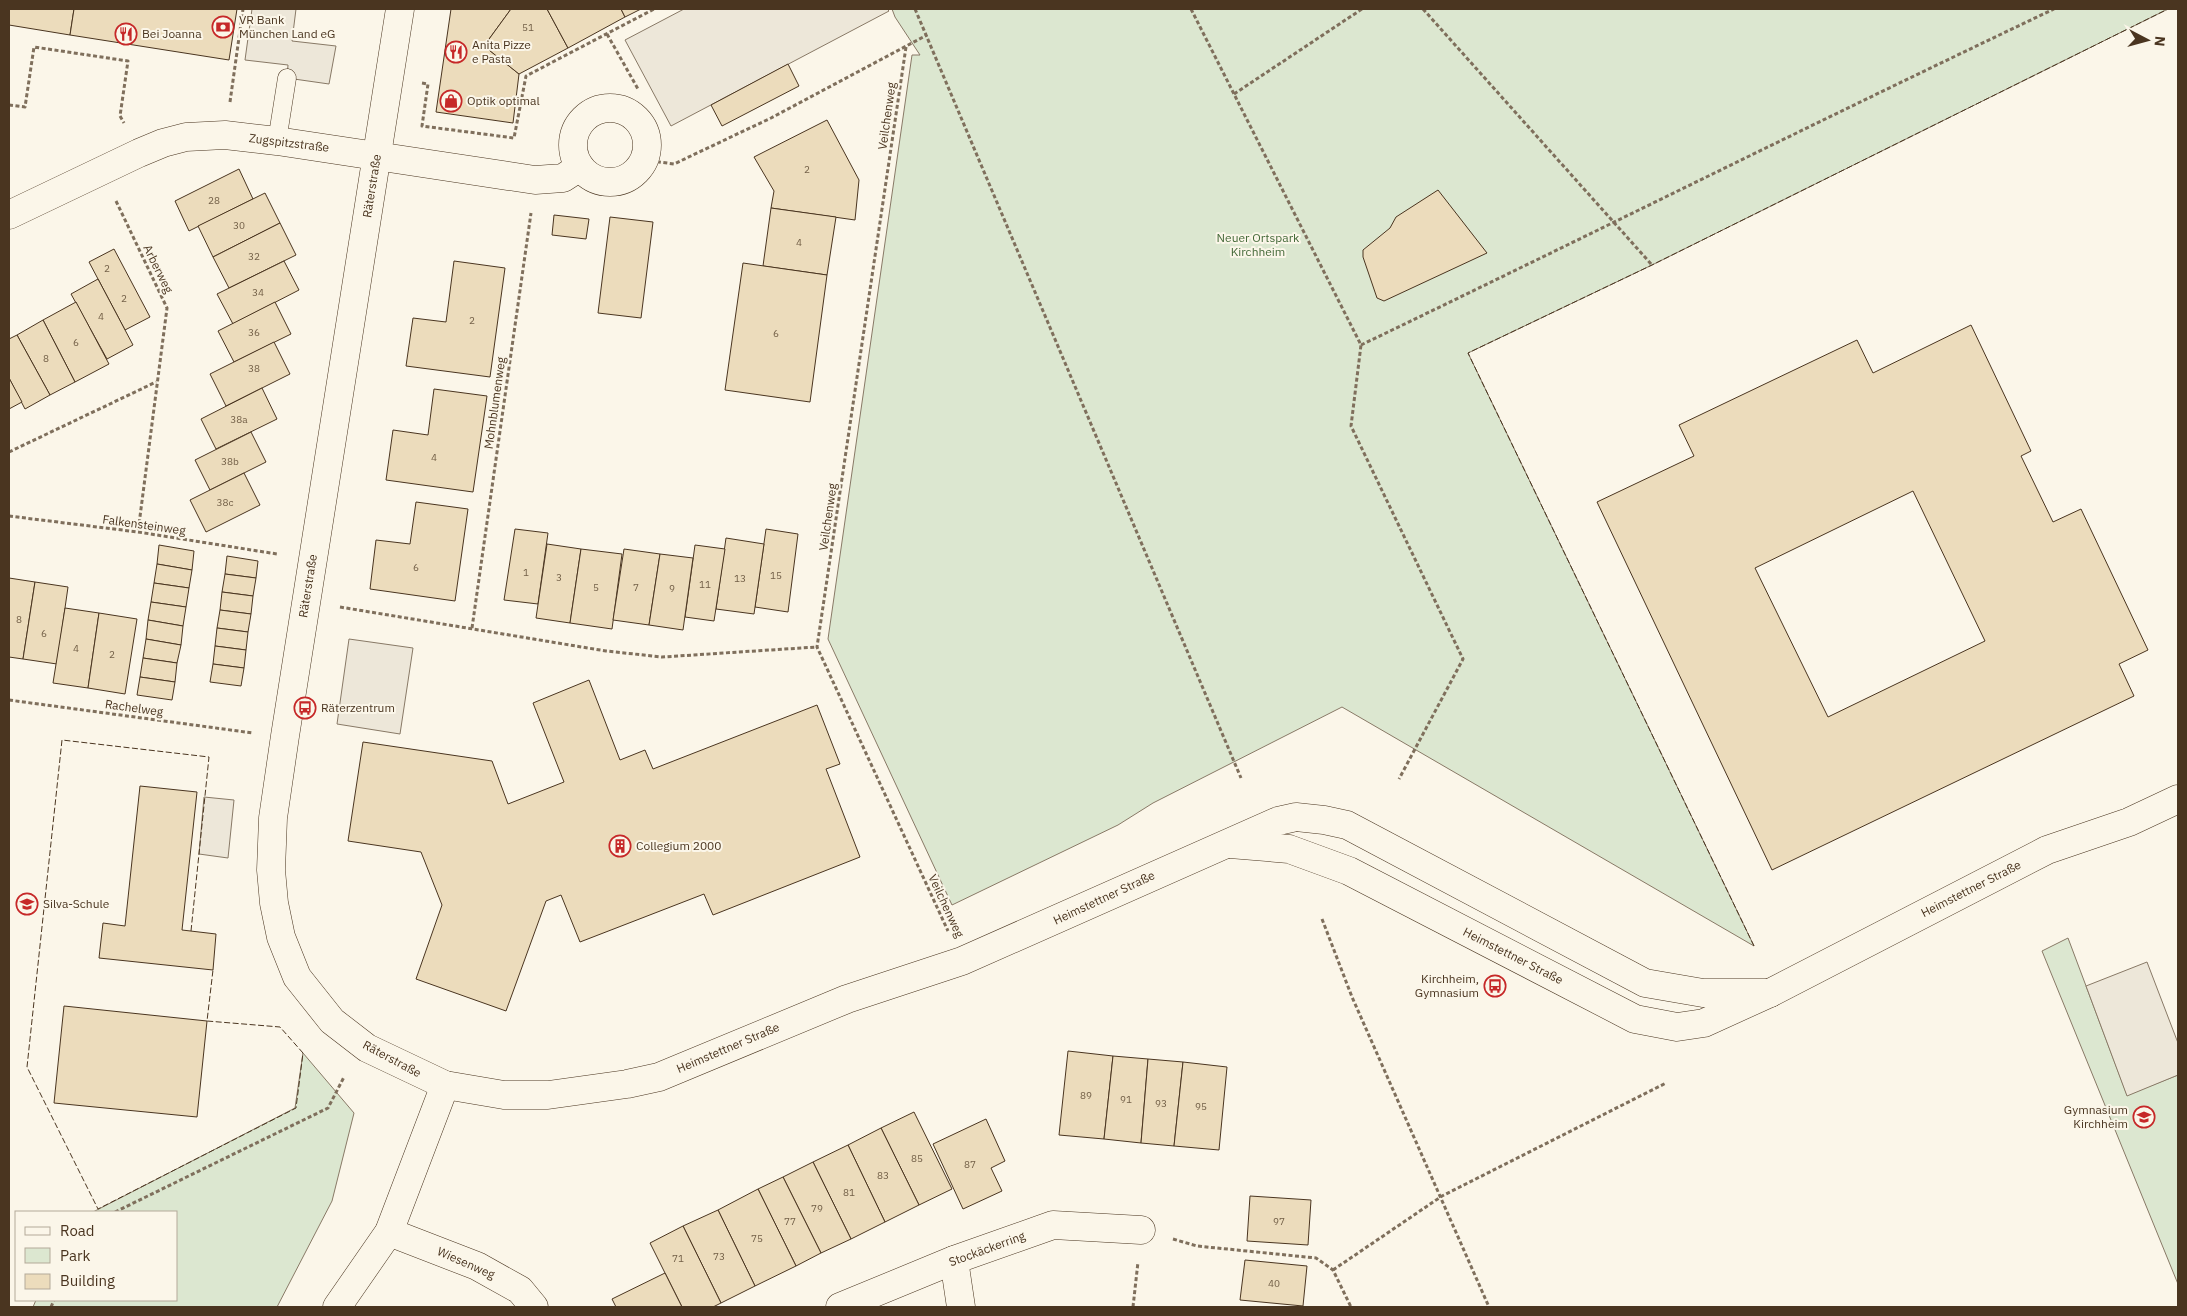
<svg xmlns="http://www.w3.org/2000/svg" width="2187" height="1316" viewBox="0 0 2187 1316" font-family="'IBM Plex Sans',sans-serif">
	<style>
		.green { fill: #dce7d0; stroke: #887966 }
		.parking { fill: #ede7d9; stroke: #887966 }
		.building { fill: #ecdcbc; stroke: #4a3520; fill-rule: evenodd }
		.lines { fill: none; stroke-linecap: round; stroke-linejoin: round }
		.lane-casing { stroke: #4a3520; stroke-width: 19 }
		.street-casing { stroke: #4a3520; stroke-width: 29 }
		.path { stroke: #7f6f5c; stroke-width: 3; stroke-dasharray: 4 2.5; stroke-linecap: butt }
		.lane { stroke: #fbf6e9; stroke-width: 18 }
		.street { stroke: #fbf6e9; stroke-width: 28 }
		.fence { stroke: #4a3520; stroke-width: 1; stroke-dasharray: 6 2.5; stroke-linecap: butt }
		.labels { text-anchor: middle; stroke-width: 4; stroke-linejoin: round; paint-order: stroke }
		.number-label { font-size: 10px; fill: #725f47 }
		.poi-label { font-size: 12px; fill: #4a3520; stroke: #fbf6e9; text-anchor: start }
		.street-label { font-size: 12px; fill: #4a3520; stroke: #fbf6e9 }
		.park-label { font-size: 12px; fill: #436837; stroke: #fbf6e9 }
	</style>
	<rect width="100%" height="100%" fill="#fbf6e9"/>
	<g class="green">
		<path d="M 892,9 L 2168,9 L 1652,265 L 1468,353 L 1754,946 L 1342,707 L 1153,803 L 1118,825 L 952,905 L 828,639 L 912,55 L 920,55 L 895,17 Z"/>
		<path d="M 2068,938 L 2127,1095 L 2178,1075 L 2178,1284 L 2042,951 Z"/>
		<path d="M 303,1053 L 354,1113 L 332,1201 L 277,1307 L 33,1307 L 36,1300 L 176,1300 L 176,1212 L 93,1212 L 295,1108 Z"/>
	</g>
	<g class="parking">
		<path d="M 252,9 L 296,9 L 292,41 L 336,46 L 329,84 L 287,78 L 288,65 L 245,60 Z"/>
		<path d="M 684,9 L 887,9 L 889,11 L 671,126 L 625,40 Z"/>
		<path d="M 349,639 L 413,648 L 400,734 L 337,724 Z"/>
		<path d="M 204,797 L 234,800 L 228,858 L 199,854 Z"/>
		<path d="M 2147,962 L 2178,1043 L 2178,1075 L 2127,1096 L 2086,986 Z"/>
	</g>
	<g class="building">
		<path d="M 9,9 L 74,9 L 70,35 L 9,25 Z"/>
		<path d="M 74,9 L 237,9 L 229,60 L 70,35 Z"/>
		<path d="M 451,9 L 511,9 L 484,46 L 519,74 L 513,123 L 436,112 Z"/>
		<path d="M 511,9 L 547,9 L 568,48 L 519,74 L 484,46 Z"/>
		<path d="M 547,9 L 621,9 L 625,17 L 568,48 Z"/>
		<path d="M 621,9 L 641,9 L 625,17 Z"/>
		<path d="M 788,64 L 799,86 L 722,126 L 711,105 Z"/>
		<path d="M 827,120 L 859,180 L 855,220 L 771,208 L 774,191 L 754,157 Z"/>
		<path d="M 239,169 L 253,199 L 189,231 L 175,201 Z"/>
		<path d="M 1438,190 L 1487,253 L 1384,301 L 1377,298 L 1363,257 L 1363,250 L 1390,228 L 1396,217 Z"/>
		<path d="M 265,193 L 280,223 L 213,257 L 198,226 Z"/>
		<path d="M 771,208 L 836,217 L 827,275 L 763,266 Z"/>
		<path d="M 554,215 L 589,219 L 586,239 L 552,235 Z"/>
		<path d="M 610,217 L 653,222 L 641,318 L 598,313 Z"/>
		<path d="M 280,223 L 296,255 L 229,288 L 213,257 Z"/>
		<path d="M 114,249 L 150,317 L 125,330 L 89,262 Z"/>
		<path d="M 284,261 L 299,290 L 233,324 L 217,294 Z"/>
		<path d="M 454,261 L 505,268 L 490,377 L 406,366 L 413,318 L 446,322 Z"/>
		<path d="M 743,263 L 827,275 L 810,402 L 725,390 Z"/>
		<path d="M 98,279 L 133,345 L 107,359 L 71,294 Z"/>
		<path d="M 76,302 L 109,364 L 75,382 L 43,320 Z"/>
		<path d="M 275,302 L 291,334 L 234,362 L 218,331 Z"/>
		<path d="M 43,320 L 75,382 L 50,395 L 17,335 Z"/>
		<path d="M 1971,325 L 2031,451 L 2021,456 L 2053,522 L 2081,509 L 2148,650 L 2119,664 L 2134,696 L 1772,870 L 1597,502 L 1694,456 L 1679,425 L 1857,340 L 1873,373 ZM 1913,491 L 1985,641 L 1828,717 L 1755,568 Z"/>
		<path d="M 17,335 L 50,395 L 25,409 L 9,378 L 9,339 Z"/>
		<path d="M 274,342 L 290,374 L 226,406 L 210,374 Z"/>
		<path d="M 9,378 L 22,402 L 9,409 Z"/>
		<path d="M 262,388 L 277,419 L 216,449 L 201,419 Z"/>
		<path d="M 434,389 L 487,396 L 473,492 L 386,480 L 393,430 L 428,435 Z"/>
		<path d="M 251,432 L 266,462 L 210,490 L 195,460 Z"/>
		<path d="M 244,473 L 260,505 L 206,532 L 190,500 Z"/>
		<path d="M 416,502 L 468,509 L 455,601 L 370,589 L 376,540 L 410,544 Z"/>
		<path d="M 515,529 L 548,533 L 538,604 L 504,600 Z"/>
		<path d="M 766,529 L 798,534 L 788,612 L 755,607 Z"/>
		<path d="M 726,538 L 764,544 L 754,614 L 716,609 Z"/>
		<path d="M 547,544 L 581,549 L 570,623 L 536,618 Z"/>
		<path d="M 159,545 L 194,551 L 192,570 L 157,564 Z"/>
		<path d="M 695,545 L 725,549 L 714,621 L 685,617 Z"/>
		<path d="M 581,549 L 622,554 L 612,629 L 570,623 Z"/>
		<path d="M 624,549 L 660,554 L 649,625 L 613,620 Z"/>
		<path d="M 660,554 L 693,558 L 683,630 L 649,625 Z"/>
		<path d="M 227,556 L 258,561 L 256,578 L 225,574 Z"/>
		<path d="M 157,564 L 192,570 L 189,588 L 154,583 Z"/>
		<path d="M 225,574 L 256,578 L 253,596 L 222,592 Z"/>
		<path d="M 9,578 L 35,582 L 23,659 L 9,657 Z"/>
		<path d="M 35,582 L 68,587 L 57,664 L 23,659 Z"/>
		<path d="M 154,583 L 189,588 L 186,607 L 151,602 Z"/>
		<path d="M 222,592 L 253,596 L 251,614 L 220,610 Z"/>
		<path d="M 151,602 L 186,607 L 183,626 L 148,620 Z"/>
		<path d="M 65,608 L 99,613 L 88,688 L 53,683 Z"/>
		<path d="M 220,610 L 251,614 L 248,632 L 217,628 Z"/>
		<path d="M 99,613 L 137,619 L 125,694 L 88,688 Z"/>
		<path d="M 148,620 L 183,626 L 181,645 L 146,639 Z"/>
		<path d="M 217,628 L 248,632 L 246,650 L 215,646 Z"/>
		<path d="M 146,639 L 181,645 L 177,663 L 143,658 Z"/>
		<path d="M 215,646 L 246,650 L 244,668 L 213,664 Z"/>
		<path d="M 143,658 L 177,663 L 175,682 L 140,677 Z"/>
		<path d="M 213,664 L 244,668 L 241,686 L 210,682 Z"/>
		<path d="M 140,677 L 175,682 L 172,700 L 137,695 Z"/>
		<path d="M 589,680 L 620,760 L 645,750 L 653,769 L 817,705 L 840,764 L 826,769 L 860,857 L 713,915 L 704,894 L 580,942 L 561,895 L 546,901 L 506,1011 L 416,979 L 442,905 L 421,852 L 348,841 L 363,742 L 492,761 L 508,804 L 564,782 L 533,703 Z"/>
		<path d="M 140,786 L 197,792 L 182,930 L 216,934 L 213,970 L 99,958 L 103,923 L 125,926 Z"/>
		<path d="M 64,1006 L 207,1021 L 197,1117 L 54,1103 Z"/>
		<path d="M 1068,1051 L 1113,1056 L 1104,1139 L 1059,1135 Z"/>
		<path d="M 1113,1056 L 1148,1059 L 1141,1143 L 1104,1139 Z"/>
		<path d="M 1148,1059 L 1183,1062 L 1174,1146 L 1141,1143 Z"/>
		<path d="M 1183,1062 L 1227,1067 L 1219,1150 L 1174,1146 Z"/>
		<path d="M 914,1112 L 952,1189 L 919,1205 L 881,1128 Z"/>
		<path d="M 986,1119 L 1005,1161 L 991,1168 L 1002,1191 L 963,1209 L 933,1144 Z"/>
		<path d="M 881,1128 L 919,1205 L 885,1222 L 848,1145 Z"/>
		<path d="M 848,1145 L 885,1222 L 851,1239 L 813,1162 Z"/>
		<path d="M 813,1162 L 851,1239 L 821,1253 L 783,1177 Z"/>
		<path d="M 783,1177 L 821,1253 L 796,1266 L 758,1189 Z"/>
		<path d="M 758,1189 L 796,1266 L 755,1286 L 718,1210 Z"/>
		<path d="M 1250,1196 L 1311,1200 L 1308,1245 L 1247,1241 Z"/>
		<path d="M 718,1210 L 755,1286 L 721,1303 L 683,1226 Z"/>
		<path d="M 683,1226 L 721,1303 L 713,1307 L 682,1307 L 650,1243 Z"/>
		<path d="M 1245,1260 L 1307,1266 L 1303,1306 L 1240,1300 Z"/>
		<path d="M 665,1273 L 682,1307 L 616,1307 L 612,1299 Z"/>
	</g>
	<g class="lines">
		<g class="lane-casing">
			<path id="lane" d="M 277,141 L 287,78"/>
		</g>
		<g class="street-casing">
			<g id="street">
				<path d="M 400,9 L 285,736 L 273,818 L 271,870 L 274,903 L 281,937 L 297,977 L 332,1021 L 367,1048 L 445,1085 L 504,1095 L 548,1095 L 627,1084 L 659,1077 L 847,999 L 962,961 L 1278,821 L 1296,817 L 1324,820 L 1347,825 L 1645,983 L 1703,993 L 1770,993"/>
				<circle cx="610" cy="145" r="37"/>
				<path d="M 9,215 L 139,153 L 163,143 L 186,137 L 225,135 L 277,141 L 535,180 L 563,178 L 580,167"/>
				<path d="M 1230,844 L 1289,849 L 1349,871 L 1635,1019 L 1677,1027 L 1704,1023 L 1770,993 L 2047,850 L 2129,822 L 2178,799"/>
				<path d="M 389,1232 L 477,1266 L 520,1290 L 534,1307"/>
				<path d="M 954,1260 L 961,1307"/>
				<path d="M 337,1307 L 389,1232 L 445,1085"/>
				<path d="M 840,1307 L 954,1260 L 1053,1225 L 1141,1230"/>
			</g>
		</g>
		<g class="path">
			<path d="M 915,9 L 1241,778"/>
			<path d="M 1191,9 L 1361,345 L 1351,426 L 1463,659 L 1399,779"/>
			<path d="M 1423,9 L 1652,265"/>
			<path d="M 607,34 L 638,89"/>
			<path d="M 906,47 L 817,647 L 948,931"/>
			<path d="M 422,83 L 428,84 L 422,126 L 514,138 L 526,76 L 654,9"/>
			<path d="M 1234,94 L 1362,9"/>
			<path d="M 230,102 L 243,9"/>
			<path d="M 9,105 L 25,107 L 34,47 L 128,61 L 120,116 L 124,123"/>
			<path d="M 644,160 L 674,164 L 771,118 L 927,35"/>
			<path d="M 116,201 L 167,308 L 138,532"/>
			<path d="M 1361,345 C 1592,234 1822,119 2054,9"/>
			<path d="M 9,452 L 156,382"/>
			<path d="M 9,516 L 138,532 L 277,554"/>
			<path d="M 340,607 L 606,651 L 662,657 L 817,647"/>
			<path d="M 472,628 L 531,213"/>
			<path d="M 9,700 L 253,733"/>
			<path d="M 1322,919 L 1352,997 L 1489,1307"/>
			<path d="M 115,1212 L 328,1108 L 344,1077"/>
			<path d="M 1173,1239 L 1197,1246 L 1316,1258 L 1333,1270 L 1351,1307"/>
			<path d="M 1333,1270 L 1442,1196 L 1666,1083"/>
			<path d="M 51,1307 L 54,1300"/>
			<path d="M 1133,1307 L 1138,1262"/>
		</g>
		<use href="#lane" class="lane"/>
		<use href="#street" class="street"/>
		<g class="fence">
			<path d="M 191,931 L 209,757 L 62,740 L 27,1067 L 98,1209 L 296,1108 L 303,1053 L 280,1027 L 207,1021 L 213,970"/>
			<path d="M 1754,946 L 1468,353 L 1652,265 L 2168,9"/>
		</g>
	</g>
	<defs>
		<g id="bank-ring" transform="scale(1.125)"><circle r="9.5" fill="#fbf6e9" stroke="#c62828" stroke-width="1.5"/><path d="M-6-4H6V4H-6ZM0-2.3a2.3 2.3 0 1 0 0 4.6a2.3 2.3 0 1 0 0-4.6Z" fill="#c62828"/></g>
		<g id="restaurant-ring" transform="scale(1.125)"><circle r="9.5" fill="#fbf6e9" stroke="#c62828" stroke-width="1.5"/><path d="M-5-6h1v4h1v-4h1v4h1v-4h1v5L-1.5 .5V6h-2V.5L-5-1ZM5-6V6H3V1.5H1.5Q1.5-4 5-6Z" fill="#c62828"/></g>
		<g id="shop-ring" transform="scale(1.125)"><circle r="9.5" fill="#fbf6e9" stroke="#c62828" stroke-width="1.5"/><path d="M-5-2.5h2.3a2.7 3.5 0 0 1 5.4 0H5L5.5 6h-11ZM-1.5-2.5h3a1.5 2.3 0 0 0-3 0Z" fill="#c62828"/></g>
		<g id="bus-ring" transform="scale(1.125)"><circle r="9.5" fill="#fbf6e9" stroke="#c62828" stroke-width="1.5"/><path d="M-5-6H5V4H4V6H2V4H-2V6H-4V4H-5ZM-3.5-4V0h7V-4ZM-3.5 1.2v1.5H-2V1.2ZM2 1.2v1.5H3.5V1.2Z" fill="#c62828"/></g>
		<g id="building-ring" transform="scale(1.125)"><circle r="9.5" fill="#fbf6e9" stroke="#c62828" stroke-width="1.5"/><path d="M-4-6H4V6H1V3H-1V6H-4ZM-2.5-4.3h1.7v1.8h-1.7ZM.8-4.3h1.7v1.8H.8ZM-2.5-1h1.7V.8h-1.7ZM.8-1h1.7V.8H.8Z" fill="#c62828"/></g>
		<g id="school-ring" transform="scale(1.125)"><circle r="9.5" fill="#fbf6e9" stroke="#c62828" stroke-width="1.5"/><path d="M0-5L7-2L0 1L-7-2ZM-4 1L0 2.5L4 1V4Q0 6-4 4Z" fill="#c62828"/></g>
	</defs>
	<g fill-rule="evenodd">
		<use href="#bank-ring" x="223" y="27"/>
		<use href="#restaurant-ring" x="126" y="34"/>
		<use href="#restaurant-ring" x="456" y="52"/>
		<use href="#shop-ring" x="451" y="101"/>
		<use href="#bus-ring" x="305" y="708"/>
		<use href="#building-ring" x="620" y="846"/>
		<use href="#school-ring" x="27" y="904"/>
		<use href="#bus-ring" x="1495" y="986"/>
		<use href="#school-ring" x="2144" y="1117"/>
	</g>
	<g class="labels">
		<g class="number-label">
			<text x="528" y="31">51</text>
			<text x="807" y="173">2</text>
			<text x="214" y="204">28</text>
			<text x="239" y="229">30</text>
			<text x="799" y="246">4</text>
			<text x="254" y="260">32</text>
			<text x="107" y="272">2</text>
			<text x="258" y="296">34</text>
			<text x="124" y="302">2</text>
			<text x="101" y="320">4</text>
			<text x="472" y="324">2</text>
			<text x="254" y="336">36</text>
			<text x="776" y="337">6</text>
			<text x="76" y="346">6</text>
			<text x="46" y="362">8</text>
			<text x="254" y="372">38</text>
			<text x="239" y="423">38a</text>
			<text x="434" y="461">4</text>
			<text x="230" y="465">38b</text>
			<text x="225" y="506">38c</text>
			<text x="416" y="571">6</text>
			<text x="526" y="576">1</text>
			<text x="776" y="579">15</text>
			<text x="559" y="581">3</text>
			<text x="740" y="582">13</text>
			<text x="705" y="588">11</text>
			<text x="596" y="591">5</text>
			<text x="636" y="591">7</text>
			<text x="672" y="592">9</text>
			<text x="19" y="623">8</text>
			<text x="44" y="637">6</text>
			<text x="76" y="652">4</text>
			<text x="112" y="658">2</text>
			<text x="1086" y="1099">89</text>
			<text x="1126" y="1103">91</text>
			<text x="1161" y="1107">93</text>
			<text x="1201" y="1110">95</text>
			<text x="917" y="1162">85</text>
			<text x="970" y="1168">87</text>
			<text x="883" y="1179">83</text>
			<text x="849" y="1196">81</text>
			<text x="817" y="1212">79</text>
			<text x="790" y="1225">77</text>
			<text x="1279" y="1225">97</text>
			<text x="757" y="1242">75</text>
			<text x="719" y="1260">73</text>
			<text x="678" y="1262">71</text>
			<text x="1274" y="1287">40</text>
		</g>
		<g class="poi-label">
			<text x="239" y="24">VR Bank<tspan x="239" dy="14">München Land eG</tspan></text>
			<text x="142" y="38">Bei Joanna</text>
			<text x="472" y="49">Anita Pizze<tspan x="472" dy="14">e Pasta</tspan></text>
			<text x="467" y="105">Optik optimal</text>
			<text x="321" y="712">Räterzentrum</text>
			<text x="636" y="850">Collegium 2000</text>
			<text x="43" y="908">Silva-Schule</text>
			<text x="1479" y="983" text-anchor="end">Kirchheim,<tspan x="1479" dy="14">Gymnasium</tspan></text>
			<text x="2128" y="1114" text-anchor="end">Gymnasium<tspan x="2128" dy="14">Kirchheim</tspan></text>
		</g>
		<g class="street-label">
			<text transform="translate(887 116) rotate(-82)" y="4">Veilchenweg</text>
			<text transform="translate(289 143) rotate(7)" y="4">Zugspitzstraße</text>
			<text transform="translate(372 186) rotate(-81)" y="4">Räterstraße</text>
			<text transform="translate(158 269) rotate(64)" y="4">Arberweg</text>
			<text transform="translate(495 403) rotate(-82)" y="4">Mohnblumenweg</text>
			<text transform="translate(828 517) rotate(-82)" y="4">Veilchenweg</text>
			<text transform="translate(144 525) rotate(8)" y="4">Falkensteinweg</text>
			<text transform="translate(308 586) rotate(-81)" y="4">Räterstraße</text>
			<text transform="translate(134 708) rotate(8)" y="4">Rachelweg</text>
			<text transform="translate(1971 889) rotate(-27)" y="4">Heimstettner Straße</text>
			<text transform="translate(1104 898) rotate(-25)" y="4">Heimstettner Straße</text>
			<text transform="translate(946 906) rotate(65)" y="4">Veilchenweg</text>
			<text transform="translate(1513 956) rotate(27)" y="4">Heimstettner Straße</text>
			<text transform="translate(728 1048) rotate(-23)" y="4">Heimstettner Straße</text>
			<text transform="translate(392 1059) rotate(28)" y="4">Räterstraße</text>
			<text transform="translate(987 1249) rotate(-20)" y="4">Stockäckerring</text>
			<text transform="translate(466 1263) rotate(24)" y="4">Wiesenweg</text>
		</g>
		<g class="park-label">
			<text x="1258" y="242">Neuer Ortspark<tspan x="1258" dy="14">Kirchheim</tspan></text>
		</g>
	</g>
	<rect width="2187" height="1316" fill="none" stroke="#4a3520" stroke-width="20"/>
	<rect x="15" y="1211" width="162" height="90" fill="#fbf6e9" stroke="#b4a999"/>
	<rect x="25" y="1227" width="25" height="8" fill="#fbf6e9" stroke="#b4a999"/>
	<text x="60" y="1236" font-size="15" fill="#4a3520">Road</text>
	<rect x="25" y="1248" width="25" height="15" fill="#dce7d0" stroke="#b4a999"/>
	<text x="60" y="1261" font-size="15" fill="#4a3520">Park</text>
	<rect x="25" y="1274" width="25" height="15" fill="#ecdcbc" stroke="#b4a999"/>
	<text x="60" y="1286" font-size="15" fill="#4a3520">Building</text>
	<g transform="translate(2147 40) rotate(96)" stroke="#fbf6e9" stroke-width="4" paint-order="stroke">
	<path d="M0-4L9 19L0 12L-9 19Z" fill="#4a3520"/>
	<text y="-8" font-size="14" font-weight="bold" text-anchor="middle" fill="#4a3520">N</text>
	</g>
</svg>
